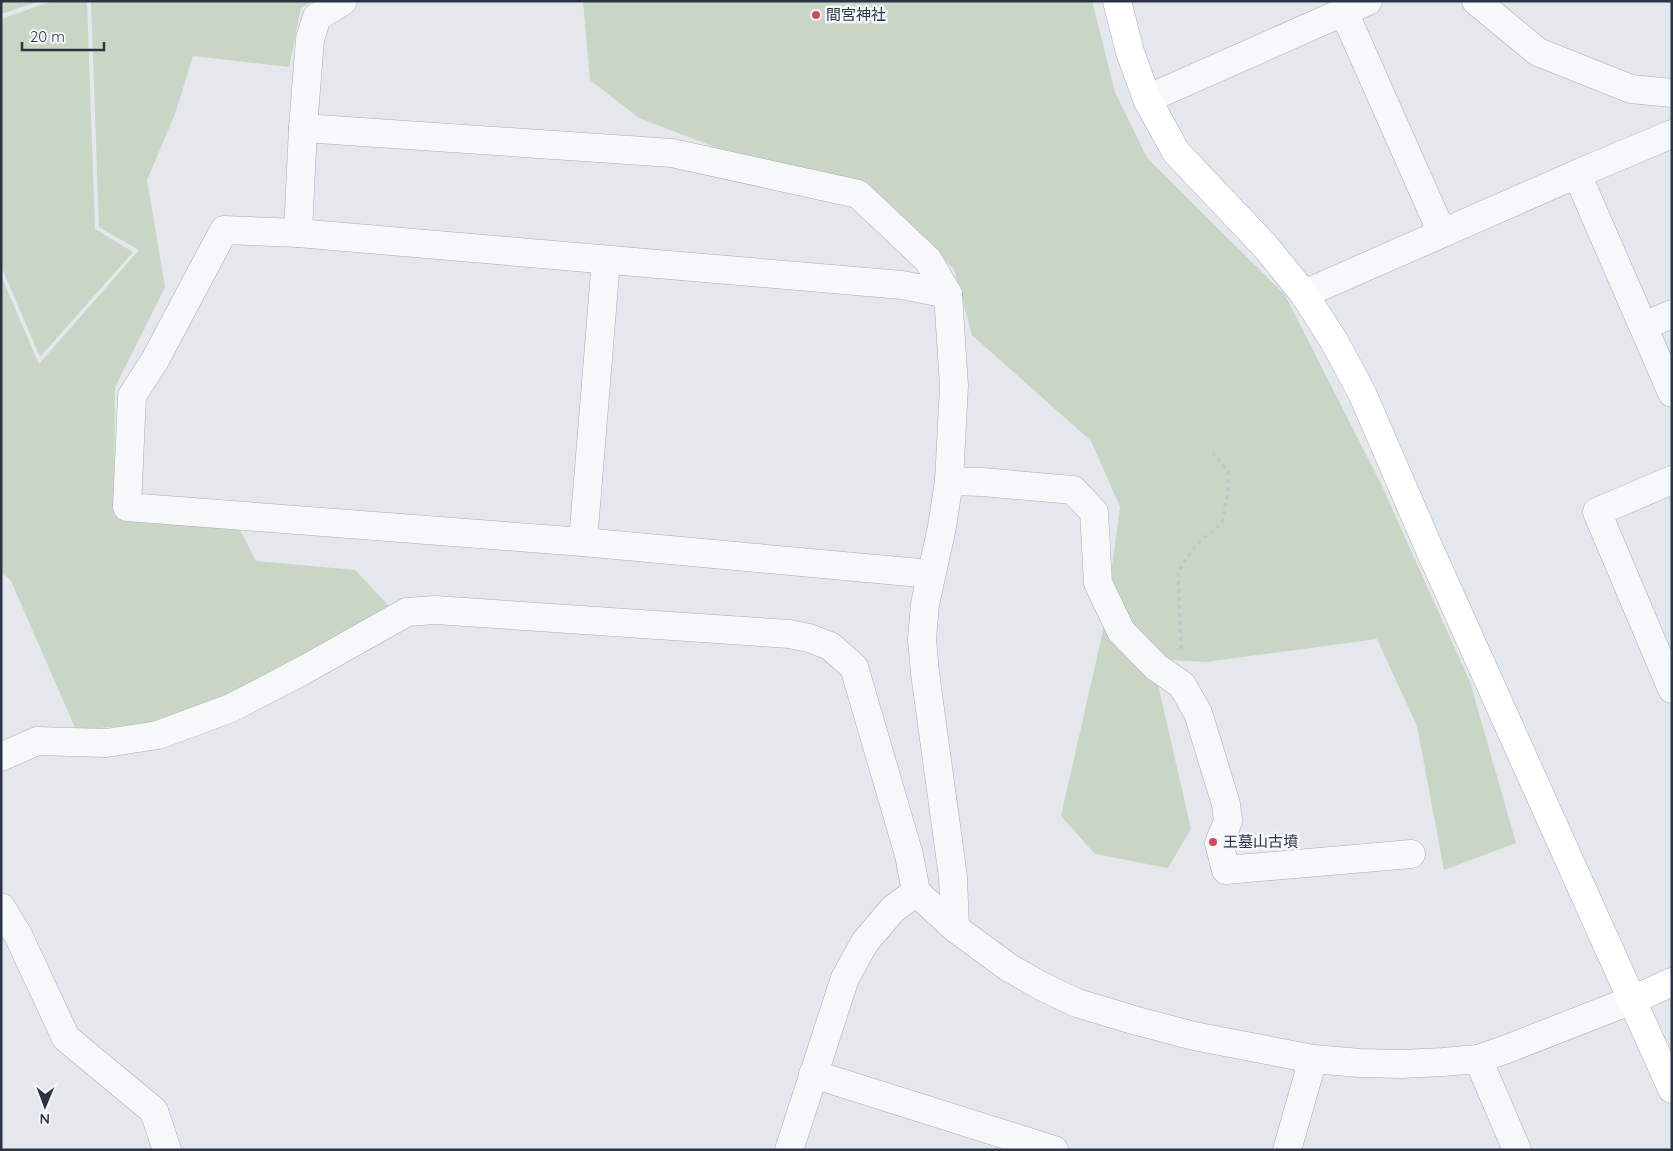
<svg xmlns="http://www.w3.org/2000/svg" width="1673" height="1151" viewBox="0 0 1673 1151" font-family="Quicksand,'Noto Sans JP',sans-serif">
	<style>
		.green { fill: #c9d6c5 }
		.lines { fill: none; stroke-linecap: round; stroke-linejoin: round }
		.street-casing { stroke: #a9aeb7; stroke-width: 29 }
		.secondary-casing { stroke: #a9aeb7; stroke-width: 29 }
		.path { stroke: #c2c5cb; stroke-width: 3; stroke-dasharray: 4 4; stroke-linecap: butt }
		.street { stroke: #f7f8fa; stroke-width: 28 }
		.secondary { stroke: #fff; stroke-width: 28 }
		.poi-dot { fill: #d1495b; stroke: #f4f6f9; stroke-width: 2 }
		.labels { text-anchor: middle; stroke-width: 5; stroke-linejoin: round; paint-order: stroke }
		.poi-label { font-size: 15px; fill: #2b3445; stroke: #f4f6f9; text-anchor: start }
	</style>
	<rect width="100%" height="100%" fill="#e4e7ec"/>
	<g class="green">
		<path d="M 1,1 L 40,1 L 1,14 Z"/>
		<path d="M 52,1 L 87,1 L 95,229 L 133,252 L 40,357 L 1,266 L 1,19 Z"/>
		<path d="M 91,1 L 313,1 L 301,8 L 289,67 L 193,56 L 175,114 L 147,180 L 165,287 L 115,387 L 114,516 L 240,530 L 256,561 L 355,570 L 391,608 L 225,699 L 144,724 L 76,730 L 11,581 L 1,571 L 1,276 L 39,364 L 139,250 L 99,227 Z"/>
		<path d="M 583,1 L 1092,1 L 1115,92 L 1147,158 L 1285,295 L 1381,484 L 1470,682 L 1516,843 L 1444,870 L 1417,726 L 1377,639 L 1206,662 L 1171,660 L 1157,680 L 1191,829 L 1168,868 L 1095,854 L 1061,816 L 1104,626 L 1120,507 L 1091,441 L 972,335 L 954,269 L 871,192 L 725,151 L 639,118 L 590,80 Z"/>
	</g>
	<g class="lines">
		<g class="street-casing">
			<g id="street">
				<path d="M 1476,1 L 1538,52 L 1631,89 L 1672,93"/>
				<path d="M 1344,12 L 1442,233"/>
				<path d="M 1147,99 L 1368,1"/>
				<path d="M 303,128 L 672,153 L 858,194 L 928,260 L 948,294 L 954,386 L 949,481 L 942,527 L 925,604 L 922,639 L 925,673 L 953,877 L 955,928"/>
				<path d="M 1672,134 L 1577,174 L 1672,393"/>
				<path d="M 298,233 L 303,128 L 310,39 L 317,17 L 343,1"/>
				<path d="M 1304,294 L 1577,174"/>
				<path d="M 1644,326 L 1672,314"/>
				<path d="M 1672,480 L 1597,512 L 1672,689"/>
				<path d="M 949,481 L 982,482 L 1073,490 L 1094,512 L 1098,583 L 1121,631 L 1156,667 L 1182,685 L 1198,713 L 1226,804 L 1228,821 L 1219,843 L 1226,870 L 1411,854"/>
				<path d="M 583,542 L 606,260"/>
				<path d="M 931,574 L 583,542 L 127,507 L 132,396 L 155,360 L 224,230 L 298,233 L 902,285 L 948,294"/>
				<path d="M 1,757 L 37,741 L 106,743 L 158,735 L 231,708 L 302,671 L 407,612 L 435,610 L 789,634 L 809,638 L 830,646 L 854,667 L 909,855 L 916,892 L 955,928 L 1008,967 L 1043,987 L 1077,1003 L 1137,1021 L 1194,1036 L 1313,1059 L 1360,1063 L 1402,1064 L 1443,1062 L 1478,1059 L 1507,1049 L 1632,1000"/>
				<path d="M 1,907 L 18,935 L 66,1038 L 154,1111 L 167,1150"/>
				<path d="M 1478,1059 L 1517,1150"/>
				<path d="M 813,1074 L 1054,1150"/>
				<path d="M 789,1150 L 845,978 L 865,942 L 893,909 L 916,892"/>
				<path d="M 1287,1150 L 1313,1059"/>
			</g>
		</g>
		<g class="secondary-casing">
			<g id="secondary">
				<path d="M 1117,1 L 1130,52 L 1147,99 L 1176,152 L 1265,246 L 1304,294 L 1334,341 L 1362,393 L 1429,548 L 1672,1089"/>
				<path d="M 1632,1000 L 1672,982"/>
			</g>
		</g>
		<path class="path" d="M 1181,649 L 1178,572 L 1196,545 L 1222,523 L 1228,492 L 1228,472 L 1213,453"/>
		<use href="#street" class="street"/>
		<use href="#secondary" class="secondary"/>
	</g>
	<g class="poi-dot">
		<circle cx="816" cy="15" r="5"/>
		<circle cx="1213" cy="842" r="5"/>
	</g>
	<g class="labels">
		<g class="poi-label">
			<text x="826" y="20">間宮神社</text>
			<text x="1223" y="847">王墓山古墳</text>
		</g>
	</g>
	<rect width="1673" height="1151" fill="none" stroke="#2b3445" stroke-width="5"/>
	<g transform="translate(45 1106) rotate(181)" stroke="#f4f6f9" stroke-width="4" paint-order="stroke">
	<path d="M0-4L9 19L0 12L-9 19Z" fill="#2b3445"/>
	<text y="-8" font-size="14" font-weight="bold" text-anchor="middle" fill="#2b3445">N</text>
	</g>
	<path d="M22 42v8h82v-8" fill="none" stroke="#2b3445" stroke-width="2.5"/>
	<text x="30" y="42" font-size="15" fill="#2b3445" stroke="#f4f6f9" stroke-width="4" paint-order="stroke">20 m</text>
</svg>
